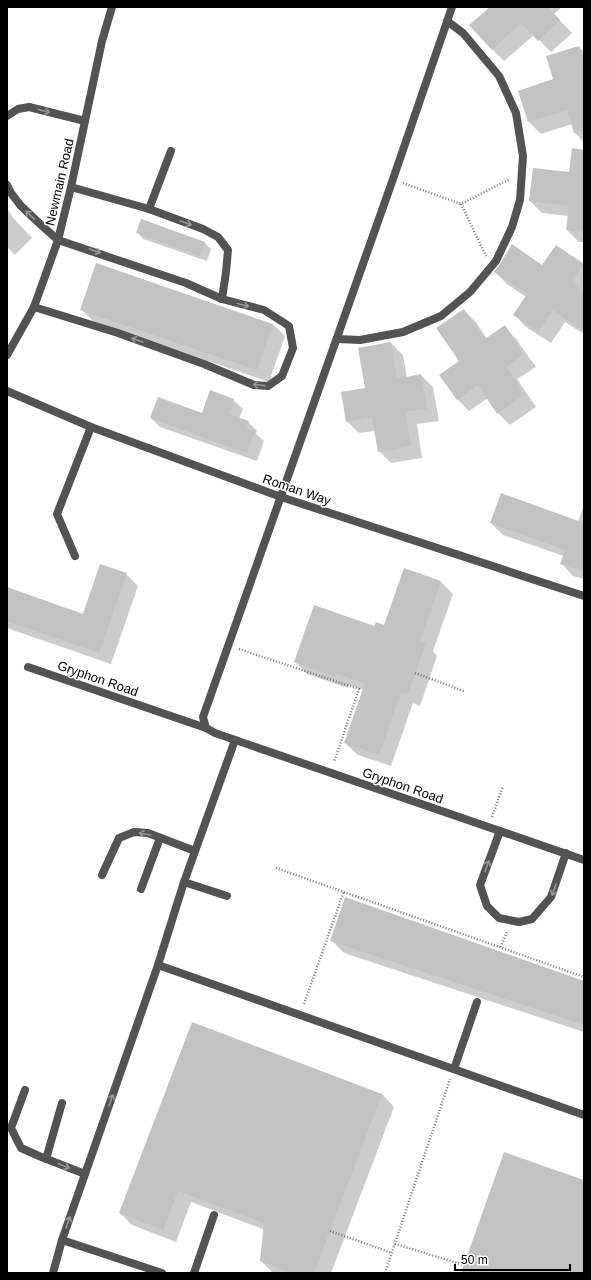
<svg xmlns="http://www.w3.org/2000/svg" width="591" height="1280" viewBox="0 0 591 1280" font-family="Helvetica,sans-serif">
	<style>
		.shadow { fill: #0003 }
		.building { fill: #c3c3c3 }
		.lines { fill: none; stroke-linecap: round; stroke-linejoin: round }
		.path { stroke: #757575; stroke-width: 2.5; stroke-dasharray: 1 2; stroke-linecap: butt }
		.lane { stroke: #535353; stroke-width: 8 }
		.oneway { stroke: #989898 }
		.labels { text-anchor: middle; stroke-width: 3; stroke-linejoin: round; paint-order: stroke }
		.street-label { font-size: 13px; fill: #000; stroke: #fff }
	</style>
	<rect width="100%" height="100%" fill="#fff"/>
	<g class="shadow">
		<path d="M 491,7 L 562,7 L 554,14 L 572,33 L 551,52 L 534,35 L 504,61 L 492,49 Z"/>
		<path d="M 579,47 L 584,52 L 584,142 L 575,133 L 572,124 L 541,134 L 529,122 L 555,80 Z"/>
		<path d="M 584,151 L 584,242 L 579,242 L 567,230 L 568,216 L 542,213 L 530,201 L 570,173 Z"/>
		<path d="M 7,208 L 14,219 L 32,238 L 15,255 L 7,247 Z"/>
		<path d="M 142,220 L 205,243 L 211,249 L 207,261 L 143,239 L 137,232 Z"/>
		<path d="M 556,246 L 584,265 L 584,334 L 565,322 L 551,343 L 526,327 L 514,314 L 526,297 L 507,284 L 495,272 L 542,266 Z"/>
		<path d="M 81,309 L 273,324 L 285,336 L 269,382 L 93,321 Z"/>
		<path d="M 463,310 L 476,322 L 487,339 L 504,327 L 516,339 L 536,367 L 517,379 L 536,407 L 510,425 L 498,413 L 488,398 L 469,411 L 457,399 Z"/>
		<path d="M 391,343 L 403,355 L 407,378 L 421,375 L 433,387 L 439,421 L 417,424 L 422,458 L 391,463 L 379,451 L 375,431 L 359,433 L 347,421 Z"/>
		<path d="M 233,400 L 243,409 L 239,419 L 248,422 L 257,431 L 256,434 L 264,441 L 257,461 L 160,427 L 151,418 L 203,414 Z"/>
		<path d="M 584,505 L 584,579 L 573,576 L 561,563 L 564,556 L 503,535 L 491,523 L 578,522 Z"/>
		<path d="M 126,574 L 138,586 L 111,664 L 7,628 L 7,589 L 83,615 Z"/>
		<path d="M 441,582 L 453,594 L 433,651 L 437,656 L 420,706 L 413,703 L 391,766 L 358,755 L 345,743 L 364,690 L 349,685 L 348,688 L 307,674 L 295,662 L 375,627 L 385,627 Z"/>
		<path d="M 332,941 L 584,982 L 584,1032 L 344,953 Z"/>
		<path d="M 382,1094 L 394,1107 L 331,1273 L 273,1273 L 261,1261 L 265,1230 L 191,1202 L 176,1242 L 132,1225 L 120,1213 Z"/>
	</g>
	<g class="building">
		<path d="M 490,7 L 548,7 L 560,20 L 538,41 L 521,23 L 492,50 L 469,25 Z"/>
		<path d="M 579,46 L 584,61 L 584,130 L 574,133 L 567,110 L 528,122 L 518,91 L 553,79 L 546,56 Z"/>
		<path d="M 572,148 L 584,150 L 584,232 L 566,230 L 569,206 L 529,201 L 533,168 L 569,172 Z"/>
		<path d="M 141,219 L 205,242 L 200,256 L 136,233 Z"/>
		<path d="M 512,244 L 542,265 L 556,245 L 584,264 L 572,283 L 584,291 L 584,332 L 553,310 L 538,332 L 513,315 L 527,294 L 494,272 L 500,264 Z"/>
		<path d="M 96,263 L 273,324 L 257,370 L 80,310 Z"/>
		<path d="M 464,309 L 485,339 L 505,325 L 524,354 L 506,367 L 525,394 L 497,414 L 478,385 L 457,400 L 439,375 L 459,361 L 436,328 Z"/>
		<path d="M 391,342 L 397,379 L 421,374 L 427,409 L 405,412 L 411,446 L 378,452 L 372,417 L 346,422 L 341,392 L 365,388 L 358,348 Z"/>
		<path d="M 210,390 L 234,399 L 229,414 L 249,421 L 246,428 L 255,431 L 247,453 L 150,418 L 158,397 L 202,413 Z"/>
		<path d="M 501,493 L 584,523 L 584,572 L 560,564 L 565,550 L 490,523 Z"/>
		<path d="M 100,564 L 127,573 L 99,653 L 7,621 L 7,587 L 83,614 Z"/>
		<path d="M 404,568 L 441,581 L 420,641 L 426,643 L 408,694 L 401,692 L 379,755 L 344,743 L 365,683 L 336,674 L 335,677 L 294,662 L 314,605 L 374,626 L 376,622 L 384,625 Z"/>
		<path d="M 345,897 L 584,981 L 584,1025 L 330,941 Z"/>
		<path d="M 192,1022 L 382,1094 L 314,1273 L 291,1273 L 260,1261 L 264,1223 L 178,1191 L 163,1230 L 119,1213 Z"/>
		<path d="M 504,1152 L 584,1180 L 584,1273 L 461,1273 Z"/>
	</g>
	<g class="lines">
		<g class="path">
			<path d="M 403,183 L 461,204 L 510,179"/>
			<path d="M 461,204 L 486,256"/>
			<path d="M 239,649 L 359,689 L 334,762"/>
			<path d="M 415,673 L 464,691"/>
			<path d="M 492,817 L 503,786"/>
			<path d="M 276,868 L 584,977"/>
			<path d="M 501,947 L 507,931"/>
			<path d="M 304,1004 L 344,891"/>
			<path d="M 330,1231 L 392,1253"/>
			<path d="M 395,1244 L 464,1265"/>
			<path d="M 385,1273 L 450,1079"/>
		</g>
		<g class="lane">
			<path d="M 452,7 L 393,179 L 203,717 L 206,728 L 215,733 L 584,860"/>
			<path d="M 7,116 L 18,109 L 29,107 L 85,121"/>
			<path d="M 7,185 L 11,193 L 21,206 L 40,224 L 58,240 L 186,283 L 222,299 L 264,310 L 289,326 L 293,348 L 282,376 L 268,386 L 254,385 L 204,364 L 118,333 L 34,307"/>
			<path d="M 71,187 L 149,209 L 203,229 L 218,237 L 228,250 L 226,272 L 222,299"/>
			<path d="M 149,209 L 171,151"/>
			<path d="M 337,339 L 360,340 L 403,332 L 441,316 L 470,292 L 496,261 L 512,227 L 520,200 L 523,156 L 516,113 L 499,76 L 463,33 L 447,21"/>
			<path d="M 7,355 L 34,307 L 58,240 L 71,187 L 102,41 L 112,7"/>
			<path d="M 7,391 L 91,427 L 281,497 L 584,596"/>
			<path d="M 75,556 L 57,514 L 91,427"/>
			<path d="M 28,667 L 206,728"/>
			<path d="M 500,831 L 480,885 L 487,906 L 499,918 L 519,922 L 532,919 L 551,897 L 566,853"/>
			<path d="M 102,875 L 119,838 L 134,832 L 148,833 L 195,851"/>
			<path d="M 184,882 L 227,896"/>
			<path d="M 141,889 L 160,838"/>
			<path d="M 158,965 L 584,1115"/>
			<path d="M 454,1069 L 477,1002"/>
			<path d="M 25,1090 L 11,1128 L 21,1148 L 39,1156 L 85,1174"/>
			<path d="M 46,1159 L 62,1103"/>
			<path d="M 62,1240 L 162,1273"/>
			<path d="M 53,1273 L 62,1240 L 158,965 L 184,882 L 235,740"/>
			<path d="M 194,1273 L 214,1215"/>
		</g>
	</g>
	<defs><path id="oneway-shaft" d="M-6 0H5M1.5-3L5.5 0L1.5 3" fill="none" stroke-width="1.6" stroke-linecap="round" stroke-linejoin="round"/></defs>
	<g class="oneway">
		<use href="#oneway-shaft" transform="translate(44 111) rotate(14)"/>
		<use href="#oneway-shaft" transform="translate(30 215) rotate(-136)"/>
		<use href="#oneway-shaft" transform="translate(186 223) rotate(20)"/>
		<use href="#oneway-shaft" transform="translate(95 251) rotate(19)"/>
		<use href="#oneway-shaft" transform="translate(243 305) rotate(14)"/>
		<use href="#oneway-shaft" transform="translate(137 340) rotate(-161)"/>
		<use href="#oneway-shaft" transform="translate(259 385) rotate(-174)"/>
		<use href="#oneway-shaft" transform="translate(145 834) rotate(-171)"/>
		<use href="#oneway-shaft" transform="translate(487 866) rotate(-70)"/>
		<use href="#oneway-shaft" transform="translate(554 890) rotate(109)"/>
		<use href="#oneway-shaft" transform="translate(111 1100) rotate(-71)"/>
		<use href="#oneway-shaft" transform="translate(64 1166) rotate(21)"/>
		<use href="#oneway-shaft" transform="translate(68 1222) rotate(-71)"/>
	</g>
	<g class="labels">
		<g class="street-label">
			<text transform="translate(59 182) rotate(-77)" y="5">Newmain Road</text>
			<text transform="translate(297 489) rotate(19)" y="5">Roman Way</text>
			<text transform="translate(98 678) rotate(19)" y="5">Gryphon Road</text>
			<text transform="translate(403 785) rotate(19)" y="5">Gryphon Road</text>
		</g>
	</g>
	<rect width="591" height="1280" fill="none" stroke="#000000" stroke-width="16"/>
	<path d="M455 1264v6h115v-6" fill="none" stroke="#000000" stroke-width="2"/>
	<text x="461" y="1264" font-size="12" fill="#000000" stroke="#ffffff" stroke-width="3" paint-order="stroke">50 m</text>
</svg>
